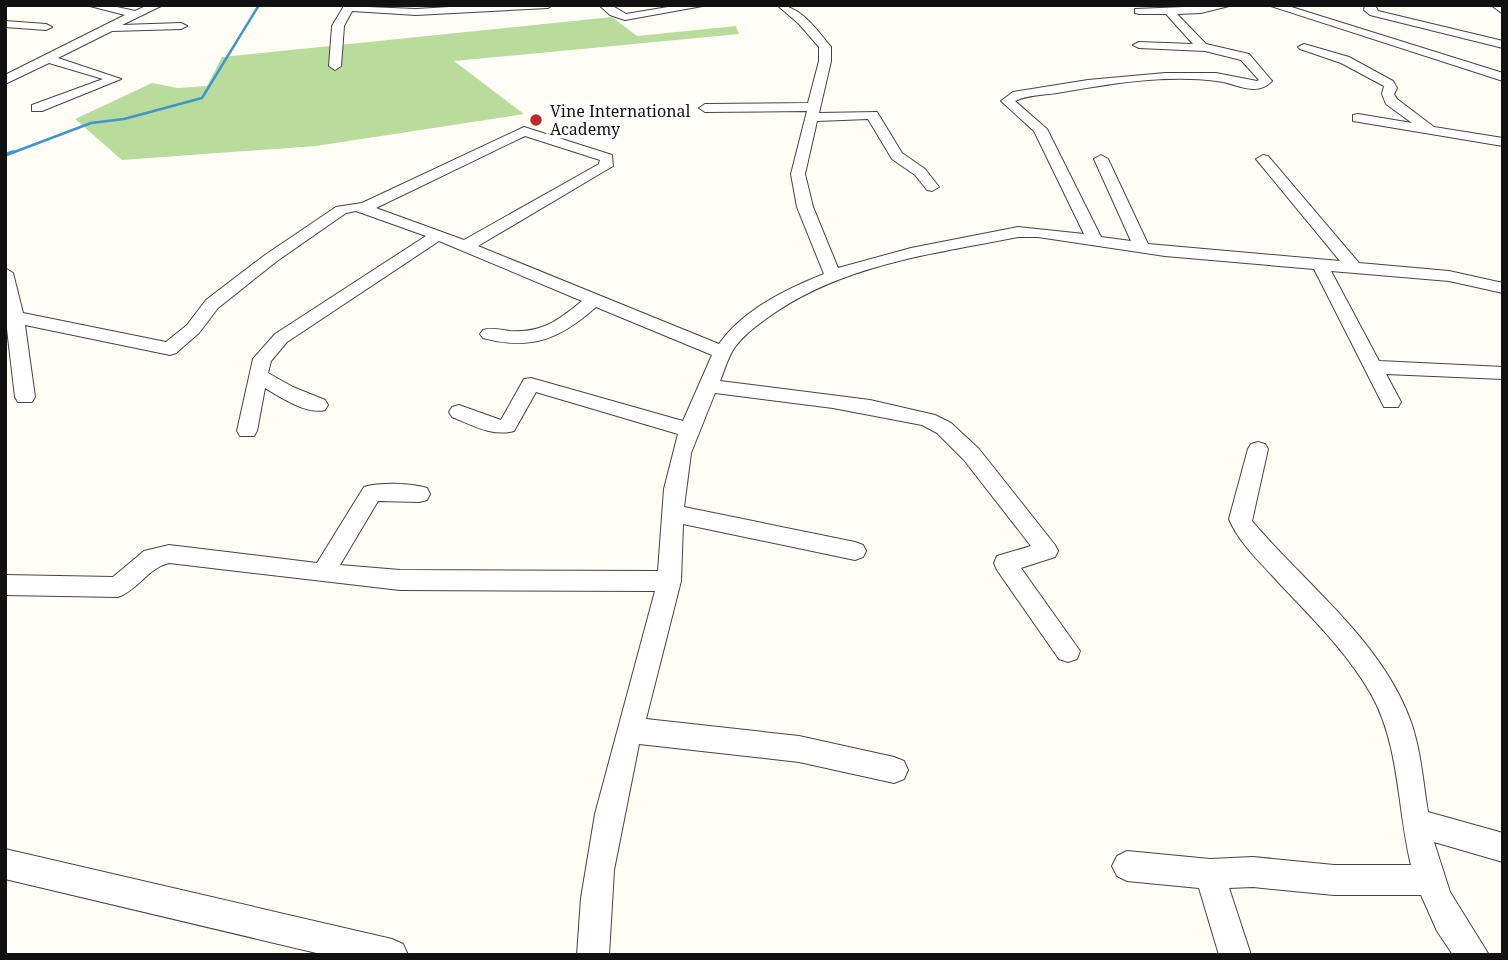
<svg xmlns="http://www.w3.org/2000/svg" width="1508" height="960" viewBox="0 0 1508 960" font-family="'Noto Serif',serif">
	<style>
		.forest { fill: #b9dc9c }
		.lines { fill: none; stroke-linecap: round; stroke-linejoin: round }
		.stream-far1 { stroke: #3f96cf; stroke-width: 2.5 }
		.stream { stroke: #3f96cf; stroke-width: 3.5 }
		.minor-casing { stroke: #444; stroke-width: 2 }
		.minor { fill: #fff; fill-rule: evenodd }
		.poi-dot { fill: #c4262e; stroke: #fff; stroke-width: 2.5 }
		.labels { text-anchor: middle; stroke-width: 7; stroke-linejoin: round; paint-order: stroke }
		.far-poi-label { font-size: 16px; fill: #111; stroke: #fff; text-anchor: start }
	</style>
	<rect width="100%" height="100%" fill="#fffdf5"/>
	<path class="forest" d="M 612,17 L 637,36 L 736,26 L 739,34 L 454,61 L 524,114 L 316,146 L 122,160 L 75,119 L 152,83 L 178,88 L 207,86 L 222,57 Z"/>
	<g class="lines">
		<path class="stream-far1" d="M 9,154 L 91,123 L 124,119 L 202,98 L 259,5"/>
		<path class="stream" d="M 5,155 L 13,152"/>
		<g class="minor-casing">
			<g id="minor">
				<path d="M 86,5 L 108,5 L 135,11 L 148,5 L 163,5 L 122,25 L 181,23 L 187,26 L 181,29 L 112,31 L 58,58 L 121,79 L 42,111 L 32,111 L 32,105 L 103,79 L 49,63 L 5,84 L 5,75 L 125,15 Z"/>
				<path d="M 482,5 L 553,5 L 548,8 L 416,15 L 352,11 L 344,26 L 341,66 L 335,70 L 329,66 L 332,26 L 344,6 L 416,9 Z"/>
				<path d="M 599,5 L 611,5 L 626,14 L 680,5 L 708,5 L 625,20 L 610,15 Z"/>
				<path d="M 777,5 C 800,5 817,30 831,47 L 831,61 L 819,113 L 877,112 L 902,153 L 925,169 L 939,187 L 932,191 L 927,190 L 915,175 L 892,159 L 868,119 L 817,121 L 805,174 L 813,207 L 838,268 L 911,248 L 1018,227 L 1084,234 L 1034,131 L 1001,101 L 1013,92 L 1088,80 L 1165,73 L 1216,73 L 1257,81 L 1259,80 L 1241,60 L 1205,51 L 1139,48 L 1133,45 L 1139,42 L 1193,44 L 1166,14 L 1139,14 L 1135,13 L 1135,9 L 1233,5 L 1201,13 L 1177,14 L 1206,44 L 1249,54 L 1272,81 C 1256,98 1236,83 1217,81 C 1165,74 1108,84 1057,93 C 1043,95 1027,95 1015,101 L 1047,129 L 1101,237 L 1131,241 L 1094,159 L 1101,155 L 1108,159 L 1148,244 L 1340,261 L 1256,159 L 1263,155 L 1268,156 L 1359,263 L 1449,271 L 1503,283 L 1503,293 L 1449,281 L 1331,271 L 1379,361 L 1503,367 L 1503,379 L 1386,374 L 1401,402 L 1398,407 L 1384,407 L 1314,269 L 1165,256 L 1038,237 L 1018,237 C 931,254 840,265 767,318 C 755,327 744,335 735,347 C 728,357 725,369 720,381 L 870,400 L 935,415 L 951,423 L 979,449 L 1055,545 L 1058,551 L 1055,557 L 1021,568 L 1080,651 L 1077,659 L 1068,662 L 1059,659 L 997,570 L 994,563 L 997,556 L 1031,546 L 964,460 L 937,433 L 922,425 L 833,408 L 715,393 L 691,453 L 684,507 L 855,542 L 863,545 L 866,551 L 863,557 L 855,560 L 683,524 L 681,581 L 646,719 L 799,736 L 894,757 L 904,761 L 908,770 L 904,779 L 894,783 L 799,762 L 639,744 L 614,870 L 609,955 L 577,955 L 581,898 L 595,814 L 655,591 L 400,590 L 169,563 C 148,568 138,590 118,597 L 5,595 L 5,575 L 113,577 L 144,551 L 169,545 L 317,563 L 364,487 C 381,482 410,483 427,488 L 430,494 L 427,500 L 419,502 L 378,501 L 340,565 L 400,570 L 658,571 L 664,489 L 678,434 L 536,392 L 514,431 C 492,437 472,425 452,417 L 449,412 L 452,407 L 459,405 L 501,420 L 524,379 L 531,378 L 683,421 L 712,355 L 596,307 C 560,339 531,351 483,338 L 480,334 L 483,330 C 492,327 501,330 511,331 C 542,333 559,320 582,301 L 439,241 L 287,342 L 271,361 L 268,373 L 293,387 L 325,400 L 328,405 L 325,410 C 307,415 280,397 265,388 L 257,431 L 254,436 L 240,436 L 237,431 L 253,359 L 275,334 L 426,236 L 356,211 L 346,213 L 277,261 L 218,308 L 199,333 L 176,353 L 170,355 L 25,325 L 35,397 L 32,402 L 18,402 L 15,397 L 5,312 L 5,268 L 13,273 L 23,313 L 166,342 L 187,325 L 206,300 L 265,255 L 336,207 L 362,203 L 524,127 L 612,155 L 613,166 L 478,246 L 719,344 C 743,310 786,289 824,274 L 797,207 L 791,174 L 807,111 L 705,112 L 699,108 L 705,104 L 808,103 L 819,61 L 819,47 L 799,24 ZM 525,136 L 600,160 L 599,164 L 464,240 L 376,208 Z"/>
				<path d="M 1268,5 L 1285,5 L 1503,73 L 1503,81 Z"/>
				<path d="M 1365,5 L 1375,5 L 1378,11 L 1503,41 L 1503,48 L 1370,15 L 1364,10 Z"/>
				<path d="M 1491,5 L 1503,5 L 1503,14 Z"/>
				<path d="M 5,21 L 46,24 L 52,27 L 46,30 L 5,27 Z"/>
				<path d="M 1304,44 L 1349,57 L 1393,81 L 1397,88 L 1394,94 L 1397,99 L 1434,127 L 1503,138 L 1503,146 L 1353,121 L 1353,115 L 1358,114 L 1412,123 L 1386,104 L 1382,94 L 1384,86 L 1341,63 L 1300,49 L 1298,47 Z"/>
				<path d="M 1258,442 L 1265,444 L 1268,449 L 1252,521 C 1306,585 1382,641 1411,722 C 1421,751 1423,782 1428,812 L 1503,833 L 1503,862 L 1434,842 L 1450,892 L 1489,955 L 1453,955 L 1437,931 L 1421,895 L 1334,895 L 1253,887 L 1229,888 L 1251,955 L 1219,955 L 1199,888 L 1127,881 L 1117,876 L 1112,866 L 1117,856 L 1127,851 L 1210,859 L 1253,857 L 1334,865 L 1411,865 C 1397,809 1400,745 1371,694 C 1347,652 1311,617 1278,582 C 1261,563 1239,543 1229,519 L 1248,449 L 1251,444 Z"/>
				<path d="M 5,849 L 392,939 L 403,944 L 408,955 L 325,955 L 5,879 Z"/>
			</g>
		</g>
		<use href="#minor" class="minor"/>
	</g>
	<circle class="poi-dot" cx="536" cy="120" r="7"/>
	<g class="labels">
		<g class="far-poi-label">
			<text x="550" y="117">Vine International<tspan x="550" dy="18">Academy</tspan></text>
		</g>
	</g>
	<rect width="1508" height="960" fill="none" stroke="#111111" stroke-width="14"/>
</svg>
